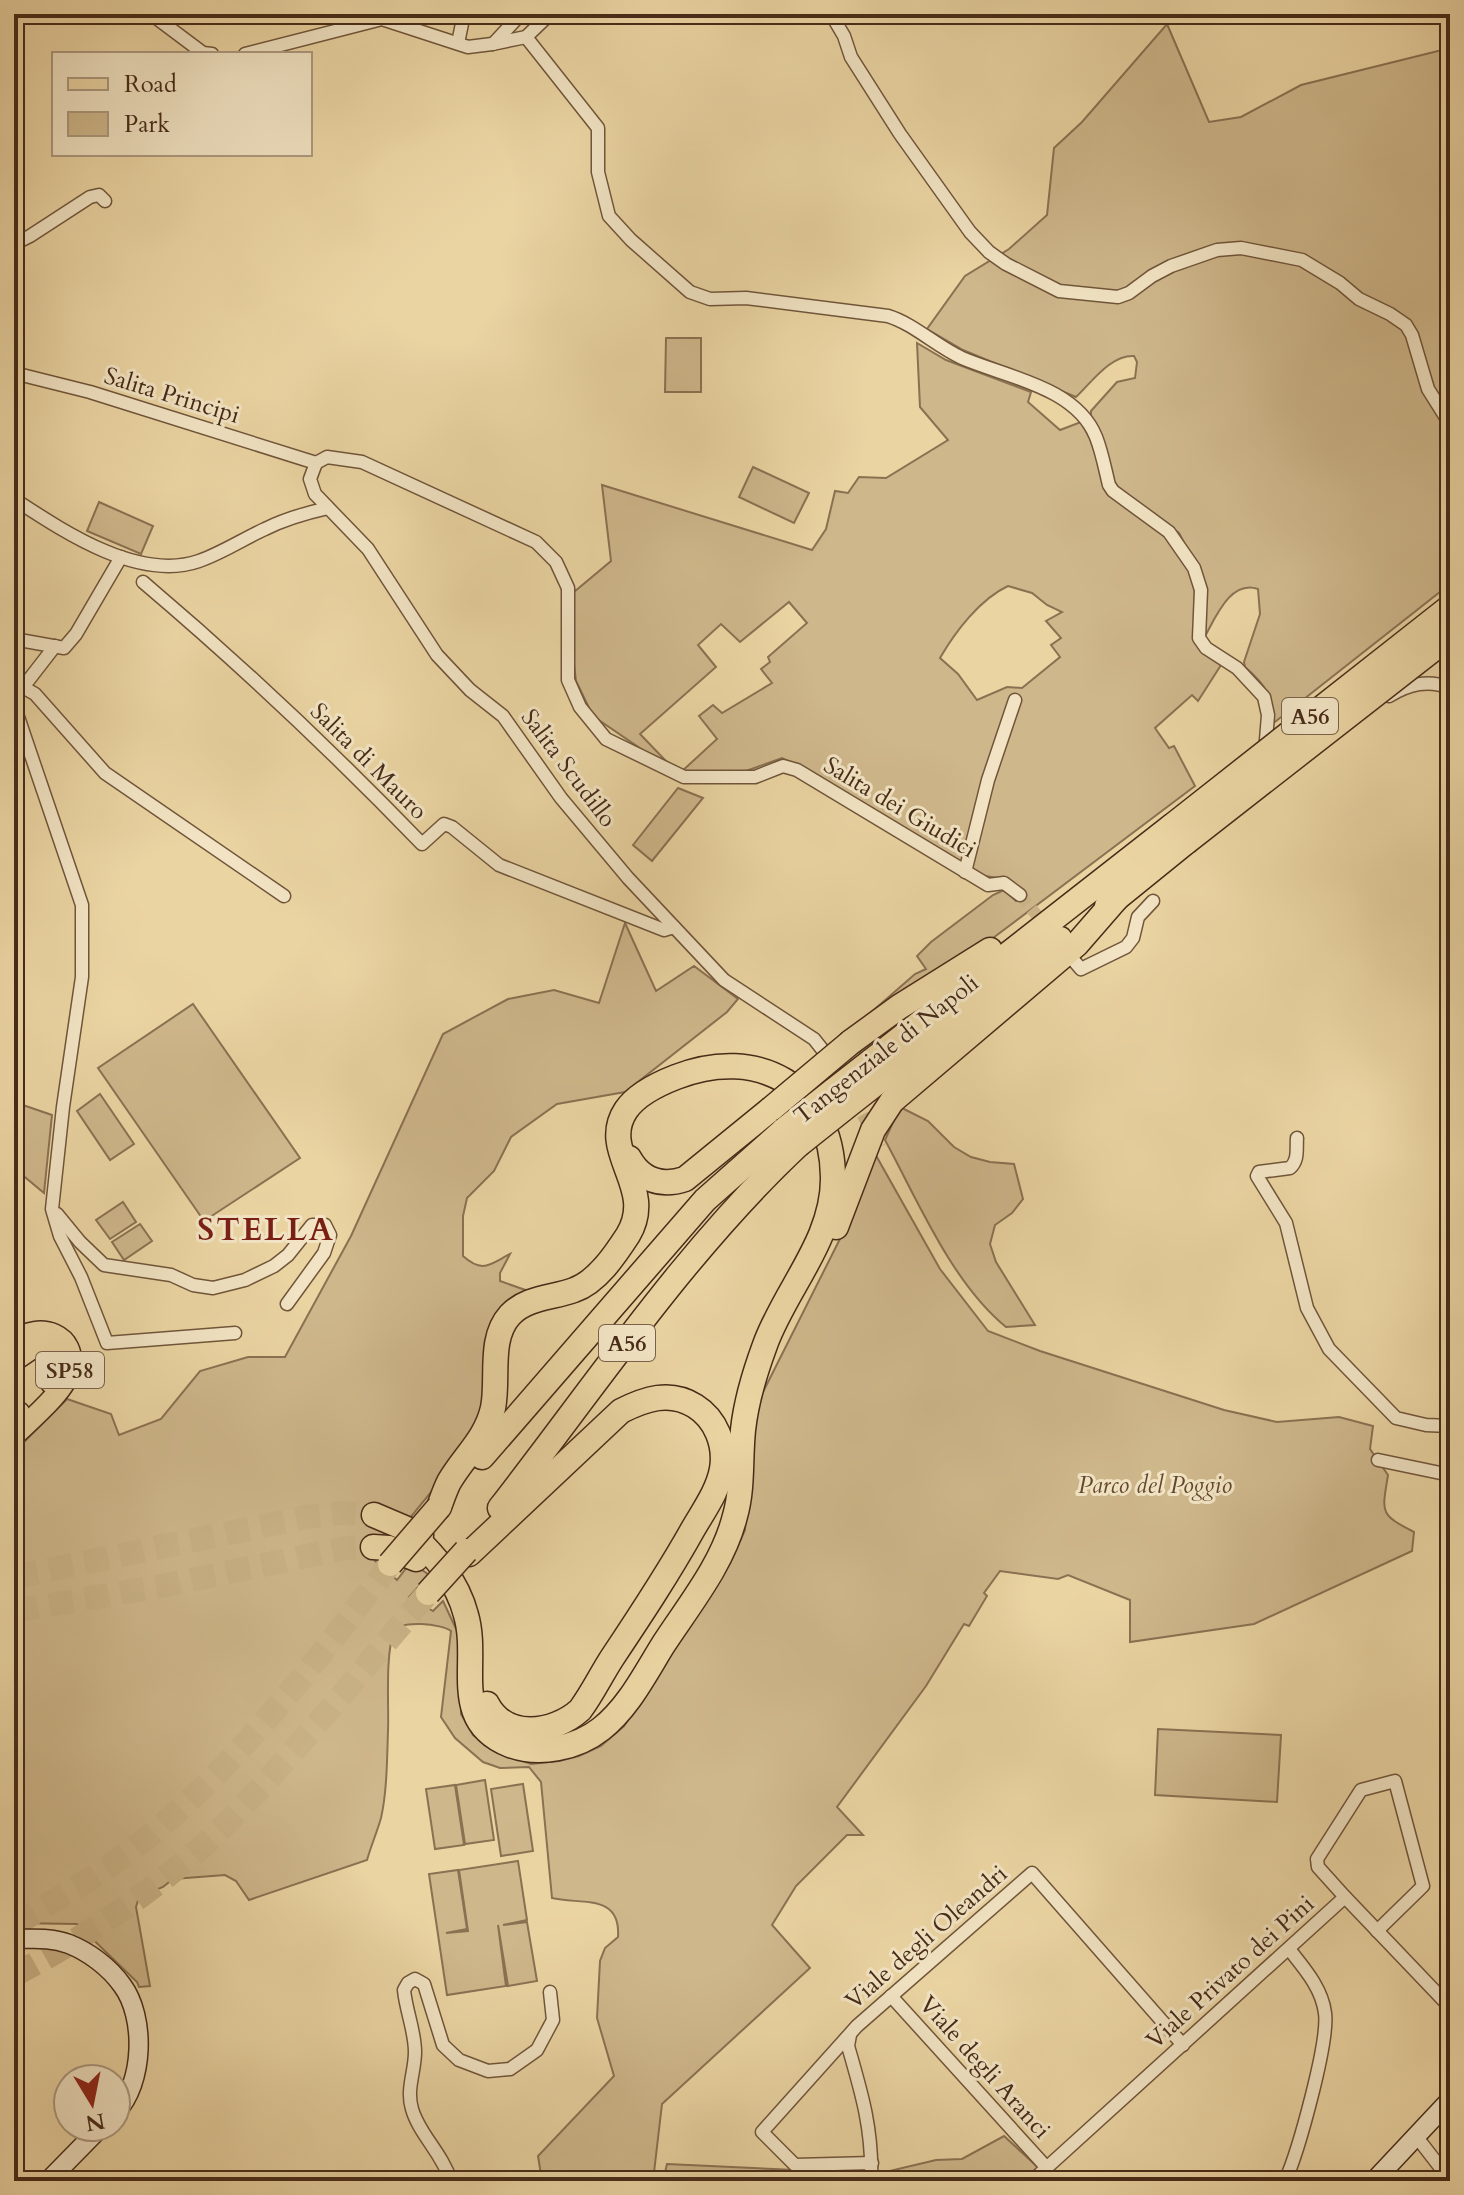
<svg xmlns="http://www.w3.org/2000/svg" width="1464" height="2195" viewBox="0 0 1464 2195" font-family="Cardo,serif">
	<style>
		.green { fill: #ceb78b; stroke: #8a7152; stroke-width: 2; fill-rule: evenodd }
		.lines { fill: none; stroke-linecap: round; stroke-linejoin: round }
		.minor-tunnel { stroke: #c9b286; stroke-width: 12; stroke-dasharray: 12 6; stroke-linecap: butt }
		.motorway-tunnel { stroke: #c9b286; stroke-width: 24; stroke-dasharray: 24 12; stroke-linecap: butt }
		.minor-casing { stroke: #70553a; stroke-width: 15 }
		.secondary-casing { stroke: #472b18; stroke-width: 21 }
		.primary-casing { stroke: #472b18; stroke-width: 23 }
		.motorway-casing { stroke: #472b18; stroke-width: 27 }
		.minor { stroke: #f1e3c3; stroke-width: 12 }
		.secondary { stroke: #f1e3c3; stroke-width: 18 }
		.primary { stroke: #ead4a2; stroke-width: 20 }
		.motorway { stroke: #ead4a2; stroke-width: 24 }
		.motorway-bridge-casing { stroke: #472b18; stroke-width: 27; stroke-linecap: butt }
		.motorway-bridge { stroke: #ead4a2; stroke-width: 24 }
		.labels { text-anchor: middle; stroke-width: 6; stroke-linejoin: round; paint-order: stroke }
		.shield { fill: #f1e3c3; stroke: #7a624b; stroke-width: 2 }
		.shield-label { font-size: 22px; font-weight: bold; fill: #472b18 }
		.street-label { font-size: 24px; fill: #472b18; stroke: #f1e3c3 }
		.park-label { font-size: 24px; font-style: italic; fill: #62472f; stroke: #f1e3c3 }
		.district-label { font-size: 32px; font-weight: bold; letter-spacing: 2px; fill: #7a1f14; stroke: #f1e3c3 }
	</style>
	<rect width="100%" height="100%" fill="#ead4a2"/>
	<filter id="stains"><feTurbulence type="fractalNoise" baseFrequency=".0025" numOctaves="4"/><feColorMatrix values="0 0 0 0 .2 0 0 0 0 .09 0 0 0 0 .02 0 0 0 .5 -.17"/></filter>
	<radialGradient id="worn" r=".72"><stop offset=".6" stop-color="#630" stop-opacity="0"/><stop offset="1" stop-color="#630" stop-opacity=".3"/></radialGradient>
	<g class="green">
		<path d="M 1167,24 L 1209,122 L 1241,117 L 1301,85 L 1450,48 L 1450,584 L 1271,725 C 1274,697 1266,685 1245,667 L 1244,662 L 1260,614 L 1258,589 C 1230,579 1215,619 1204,638 L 1199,571 L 1179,533 L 1112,483 L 1098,428 L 1091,416 L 1091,411 L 1117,382 L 1135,378 L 1137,362 L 1134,356 C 1110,355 1092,382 1076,397 L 963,350 L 927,329 L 965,276 L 1009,249 L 1047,215 L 1054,148 L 1082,122 Z"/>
		<path d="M 666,338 L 701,338 L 701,392 L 665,392 Z"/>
		<path d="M 917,343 L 946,360 L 1031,392 L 1028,402 L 1060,430 L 1081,422 L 1090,439 L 1106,486 L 1160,531 L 1189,566 L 1195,583 L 1194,634 L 1197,646 L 1221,665 L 1198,701 L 1192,695 L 1155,728 L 1169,748 L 1174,746 L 1195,786 L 985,944 L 860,1022 L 915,974 L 926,969 L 917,956 L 931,942 L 993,895 L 1004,890 L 1016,901 L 1025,893 L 1008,880 L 980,875 L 806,770 L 782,758 L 746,771 L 680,773 L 717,739 L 699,716 L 713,705 L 722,713 L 772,683 L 761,669 L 770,662 L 768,657 L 807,623 L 789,602 L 740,642 L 721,624 L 698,645 L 716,667 L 640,734 L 668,763 L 666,766 L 593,716 L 576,681 L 572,647 L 574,592 L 611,561 L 602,485 L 812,550 L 826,529 L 835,491 L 848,493 L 859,477 L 886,478 L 948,440 L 920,407 ZM 1008,586 L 1032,593 L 1047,605 L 1062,612 L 1046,621 L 1061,638 L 1051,645 L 1060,657 L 1022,688 L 1007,687 L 977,700 L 958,674 L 940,658 C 955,632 980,599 1008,586 Z"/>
		<path d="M 753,467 L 809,493 L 794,523 L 739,497 Z"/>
		<path d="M 99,502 L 153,526 L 141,554 L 87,531 Z"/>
		<path d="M 678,788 L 703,798 L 652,861 L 633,845 Z"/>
		<path d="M 625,923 L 656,991 L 694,966 L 738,999 L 727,1012 L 625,1092 L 557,1104 L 511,1137 L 494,1171 L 467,1198 L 463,1216 L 463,1256 C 483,1274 490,1264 510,1254 L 500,1273 L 500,1281 L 534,1293 L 516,1302 L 479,1433 L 375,1561 L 397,1580 L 411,1562 L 429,1575 L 409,1597 L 433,1611 L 443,1601 L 458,1633 L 462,1666 L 461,1714 L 473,1735 L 494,1751 L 531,1764 L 559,1761 L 579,1756 L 601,1746 L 624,1726 L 731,1561 L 745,1530 L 751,1426 L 762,1394 L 851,1217 L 874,1152 L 940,1269 L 988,1331 L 1040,1351 L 1224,1410 L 1277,1422 L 1339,1417 L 1373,1426 L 1370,1449 L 1388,1475 C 1382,1513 1379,1514 1414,1532 L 1412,1551 L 1254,1624 L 1130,1642 L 1130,1600 L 1068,1575 L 1058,1579 L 1000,1571 L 984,1593 L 987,1596 L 969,1626 L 964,1624 L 926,1686 L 837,1807 L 863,1835 L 847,1835 L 796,1886 L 772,1925 L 810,1968 L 662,2104 L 653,2181 L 542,2181 L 538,2156 L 614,2076 L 597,2018 L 600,1961 L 605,1948 L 618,1937 C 621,1893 580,1905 552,1898 L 541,1782 L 529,1767 L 500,1768 L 483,1762 L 455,1738 L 441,1717 L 451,1631 C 442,1624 400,1619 394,1632 C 385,1654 389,1706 388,1731 C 387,1759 387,1792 381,1818 C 377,1832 371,1846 367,1860 L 249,1900 L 236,1881 L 225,1875 L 173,1879 L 163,1887 L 139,1897 L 136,1907 L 150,1986 L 139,1987 L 137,1982 L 77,1924 L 14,1923 L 14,1452 L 67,1399 L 111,1414 L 119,1435 L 161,1419 L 200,1371 L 248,1357 L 285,1357 L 351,1236 L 443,1034 L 508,999 L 554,990 L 599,1003 Z"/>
		<path d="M 193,1004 L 300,1158 L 204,1221 L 98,1068 Z"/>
		<path d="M 100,1094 L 134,1144 L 110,1160 L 77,1111 Z"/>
		<path d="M 14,1102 L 52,1115 L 44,1193 L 14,1168 Z"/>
		<path d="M 900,1107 L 928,1121 L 954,1147 L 971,1157 L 990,1162 L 1014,1164 L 1023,1199 L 1012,1213 L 995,1225 L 990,1244 L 996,1262 L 1035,1325 L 1006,1327 C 952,1283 918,1201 885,1140 Z"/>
		<path d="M 123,1202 L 136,1222 L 110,1239 L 96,1220 Z"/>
		<path d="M 140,1224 L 152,1241 L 124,1260 L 112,1242 Z"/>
		<path d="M 1158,1729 L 1281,1735 L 1277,1802 L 1155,1795 Z"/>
		<path d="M 485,1780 L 494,1840 L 465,1844 L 456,1785 Z"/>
		<path d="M 523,1784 L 533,1851 L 501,1856 L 491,1789 Z"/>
		<path d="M 455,1785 L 464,1845 L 435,1849 L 426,1789 Z"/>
		<path d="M 518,1861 L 527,1920 L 503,1925 L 527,1922 L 537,1981 L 508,1986 L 498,1925 L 506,1986 L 447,1995 L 429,1874 L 458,1870 L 467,1929 L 446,1933 L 468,1931 L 459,1870 Z"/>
		<path d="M 1004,2136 L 1041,2170 L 1027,2181 L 880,2181 L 881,2173 L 936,2160 L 962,2159 Z"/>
		<path d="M 667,2164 L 862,2173 L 862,2181 L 663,2181 Z"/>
	</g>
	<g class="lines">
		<g class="minor-tunnel">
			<path d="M 1020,895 L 1046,926"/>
			<path d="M 837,1067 L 880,1147"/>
		</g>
		<g class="motorway-tunnel">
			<path d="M 14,1577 L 307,1517 L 342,1513 L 374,1515"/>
			<path d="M 14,1611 L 162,1586 L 345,1548 L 373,1547"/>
			<path d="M 14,1925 C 59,1898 106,1871 147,1838 C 242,1759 316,1662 390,1564"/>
			<path d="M 14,1975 C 83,1940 173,1878 227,1823 C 298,1750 362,1670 428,1593"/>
		</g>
		<g class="minor-casing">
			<g id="minor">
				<path d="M 151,14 L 203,53 L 212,54"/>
				<path d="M 831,14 L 844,36 L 851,57 L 900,134 L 970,232 L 989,252 L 1006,264 L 1059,291 L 1118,297 L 1129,293 L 1152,276 L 1171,266 L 1217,250 L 1241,248 L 1302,260 L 1340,283 L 1359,299 L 1390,314 L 1406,325 L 1412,335 L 1428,389 L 1450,424"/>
				<path d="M 526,37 L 598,128 L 598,172 L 609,216 L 631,240 L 690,292 L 710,299 L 746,298 L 888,316 C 914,324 936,346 962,358 C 1006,377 1076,387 1096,437 C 1102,452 1105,469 1109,485 L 1113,491 L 1169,532 L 1194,568 L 1201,590 L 1199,638 L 1206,648 L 1237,668 L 1264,697 L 1268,715 L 1265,752"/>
				<path d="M 458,43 L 464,14"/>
				<path d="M 493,44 L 521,14"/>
				<path d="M 245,54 L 382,19 L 468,47 L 492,44 L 526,37 L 550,14"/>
				<path d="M 14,244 L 30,236 L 90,197 L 99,195 L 105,201"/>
				<path d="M 14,373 L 90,392 L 316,463"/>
				<path d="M 316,463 L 327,457 L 362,462 L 536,542 L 556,562 L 568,588 L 568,680 L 580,707 L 606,739 L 684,777 L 755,777 L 783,766 L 797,770 L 988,885 L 1004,883 L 1020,895"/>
				<path d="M 316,463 L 310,479 L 315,494 L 368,549 L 437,655 L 470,690 L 503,716 L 561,798 L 628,878 L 724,980 L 814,1039 L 833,1063"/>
				<path d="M 14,499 C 63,531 138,582 199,561 C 222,553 243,539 265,529 C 285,519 306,513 328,508"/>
				<path d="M 143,582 C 241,665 333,752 422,844 L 444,824 L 452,827 L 499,865 L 664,930 L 674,927"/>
				<path d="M 14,639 L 64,648 L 76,634 L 121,557"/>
				<path d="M 14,682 L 35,694 L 105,773 L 284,896"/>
				<path d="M 24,686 L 55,646"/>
				<path d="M 1389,696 C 1409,684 1428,679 1450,688"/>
				<path d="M 14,705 L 82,905 L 82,977 L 63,1107 L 52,1209 L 60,1236 L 81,1277 L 107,1343 L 235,1333"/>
				<path d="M 965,872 L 988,780 L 1015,700"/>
				<path d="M 1075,962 L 1081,969 L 1126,947 L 1133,938 L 1138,917 L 1153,901"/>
				<path d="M 1297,1138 C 1296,1149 1299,1160 1290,1168 L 1259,1172 L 1257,1176 L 1286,1223 L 1307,1308 L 1329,1349 L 1396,1418 L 1426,1425 L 1450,1426"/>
				<path d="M 57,1214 L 80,1242 L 104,1265 L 171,1275 L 193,1285 L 213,1288 L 245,1280 L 274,1266 L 288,1255 L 312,1225 L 325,1225 L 330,1235 L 324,1253 L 287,1304"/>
				<path d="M 1378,1460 L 1450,1475"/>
				<path d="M 1345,1897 L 1318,1867 L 1317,1859 L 1361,1790 L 1395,1781 L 1423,1886 L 1377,1931"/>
				<path d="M 891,1996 L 1047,2168"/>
				<path d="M 850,2035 L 848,2046 C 862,2094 873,2131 871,2181"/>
				<path d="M 1416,2136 L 1450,2180"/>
				<path d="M 872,2163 L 795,2165 L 762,2132 L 857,2026 L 1032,1873 L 1183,2045"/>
				<path d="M 451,2181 C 442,2153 419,2134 412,2109 C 406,2089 415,2072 415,2052 C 415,2031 406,2011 404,1990 L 408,1983 L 415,1979 L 424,1984 L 443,2045 L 459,2060 L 488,2071 L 510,2069 L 537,2050 L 553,2020 L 550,1992"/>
				<path d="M 1032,2181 L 1345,1897 L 1450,2007"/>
				<path d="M 1285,2181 C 1298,2153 1329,2042 1325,2013 C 1322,1988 1304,1968 1289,1949"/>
			</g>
		</g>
		<g class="secondary-casing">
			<g id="secondary">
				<path d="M 14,1939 C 33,1939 51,1937 69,1944 C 89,1952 109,1967 122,1985 C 146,2017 144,2083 116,2112"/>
				<path d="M 48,2181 L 101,2127"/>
				<path d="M 1374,2181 L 1450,2100"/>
			</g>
		</g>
		<g class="primary-casing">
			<g id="primary">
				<path d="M 14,1341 C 39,1321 78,1334 70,1370 C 66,1391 29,1421 14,1436"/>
				<path d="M 14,1361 L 36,1346 L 51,1349 L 58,1369 L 51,1383"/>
			</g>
		</g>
		<g class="motorway-casing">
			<g id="motorway">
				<path d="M 1107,906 L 1186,842"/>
				<path d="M 851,1042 L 899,1007 L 990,950"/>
				<path d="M 833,1091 L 1172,826"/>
				<path d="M 842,1110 L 1060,939"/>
				<path d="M 629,1158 C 641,1180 661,1187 685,1179 L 771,1109"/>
				<path d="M 836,1227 L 873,1130 L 892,1101 L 1077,944 L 1117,898"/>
				<path d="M 14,1416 L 18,1414"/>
				<path d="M 482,1457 L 705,1200 L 784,1130"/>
				<path d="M 500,1508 C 596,1385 684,1252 798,1145"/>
				<path d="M 374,1515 L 421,1535"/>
				<path d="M 408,1530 C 434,1555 457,1580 466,1615 C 480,1663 449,1721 510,1745 C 539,1756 577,1748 601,1729 C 628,1708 645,1674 663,1645 C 689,1605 723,1564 735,1516 C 743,1488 740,1459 743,1430 C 746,1402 755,1372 765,1345 C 785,1289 834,1240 833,1177 C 832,1086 758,1045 676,1077 C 658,1084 637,1094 626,1110 C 598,1152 657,1187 628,1235 C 615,1255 597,1282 574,1290 C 553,1298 527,1297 510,1315 C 488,1339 499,1379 493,1408 C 486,1439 464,1456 449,1482 C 445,1490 442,1499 439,1507"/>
				<path d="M 373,1547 L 389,1548 L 416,1559"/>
				<path d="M 469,1554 L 621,1411 C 645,1399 670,1390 695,1406 C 716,1419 726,1445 722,1469 C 718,1491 704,1510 693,1529 C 668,1574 640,1616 612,1658 C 601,1675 592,1694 580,1710 C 553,1734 506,1740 487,1704"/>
			</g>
		</g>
		<use href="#minor" class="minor"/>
		<use href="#secondary" class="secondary"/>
		<use href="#primary" class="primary"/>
		<use href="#motorway" class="motorway"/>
		<g class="motorway-bridge-casing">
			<g id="motorway-bridge">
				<path d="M 1172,826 L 1450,607"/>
				<path d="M 1186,842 L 1450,636"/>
				<path d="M 771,1109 L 851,1042"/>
				<path d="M 784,1130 L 833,1091"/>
				<path d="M 798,1145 L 842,1110"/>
				<path d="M 390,1564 L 439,1507"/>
				<path d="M 428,1593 L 466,1551"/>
			</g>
		</g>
		<use href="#motorway-bridge" class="motorway-bridge"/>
	</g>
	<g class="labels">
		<g class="shield">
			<rect x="1282" y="698" width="56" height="36" rx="6"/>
			<rect x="599" y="1325" width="56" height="36" rx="6"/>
			<rect x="36" y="1352" width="68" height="36" rx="6"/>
		</g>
		<g class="shield-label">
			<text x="1310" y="724">A56</text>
			<text x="627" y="1351">A56</text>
			<text x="70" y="1378">SP58</text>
		</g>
		<g class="street-label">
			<text transform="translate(172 395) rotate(17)" y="8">Salita Principi</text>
			<text transform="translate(369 761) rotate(45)" y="8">Salita di Mauro</text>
			<text transform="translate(569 768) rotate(53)" y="8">Salita Scudillo</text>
			<text transform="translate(900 807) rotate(31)" y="8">Salita dei Giudici</text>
			<text transform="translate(886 1049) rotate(-38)" y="8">Tangenziale di Napoli</text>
			<text transform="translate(926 1937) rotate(-41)" y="8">Viale degli Oleandri</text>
			<text transform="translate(1230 1972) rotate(-42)" y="8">Viale Privato dei Pini</text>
			<text transform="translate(985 2067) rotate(48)" y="8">Viale degli Aranci</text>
		</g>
		<g class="park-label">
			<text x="1155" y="1493">Parco del Poggio</text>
		</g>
		<g class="district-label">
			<text x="266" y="1240">STELLA</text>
		</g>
	</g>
	<rect width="1464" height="2195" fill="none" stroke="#ead4a2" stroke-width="48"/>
	<rect x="16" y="16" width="1432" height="2163" fill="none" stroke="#472b18" stroke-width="4"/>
	<rect x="24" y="24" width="1416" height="2147" fill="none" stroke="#472b18" stroke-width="2"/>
	<rect x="52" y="52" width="260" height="104" fill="#f1e3c3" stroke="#ad997f" stroke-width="2"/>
	<rect x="68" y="78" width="40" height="12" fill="#ead4a2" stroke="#ad997f" stroke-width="2"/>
	<text x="124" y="92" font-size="24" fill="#472b18">Road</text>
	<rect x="68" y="112" width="40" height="24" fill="#ceb78b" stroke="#ad997f" stroke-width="2"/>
	<text x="124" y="132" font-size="24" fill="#472b18">Park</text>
	<g transform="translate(92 2103) rotate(170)"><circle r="38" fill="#f1e3c3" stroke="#ad997f" stroke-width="2"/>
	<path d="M0-6L14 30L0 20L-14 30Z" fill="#8f2418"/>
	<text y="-12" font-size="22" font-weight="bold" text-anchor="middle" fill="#472b18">N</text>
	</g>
	<rect width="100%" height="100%" filter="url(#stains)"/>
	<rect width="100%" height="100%" fill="url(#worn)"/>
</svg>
